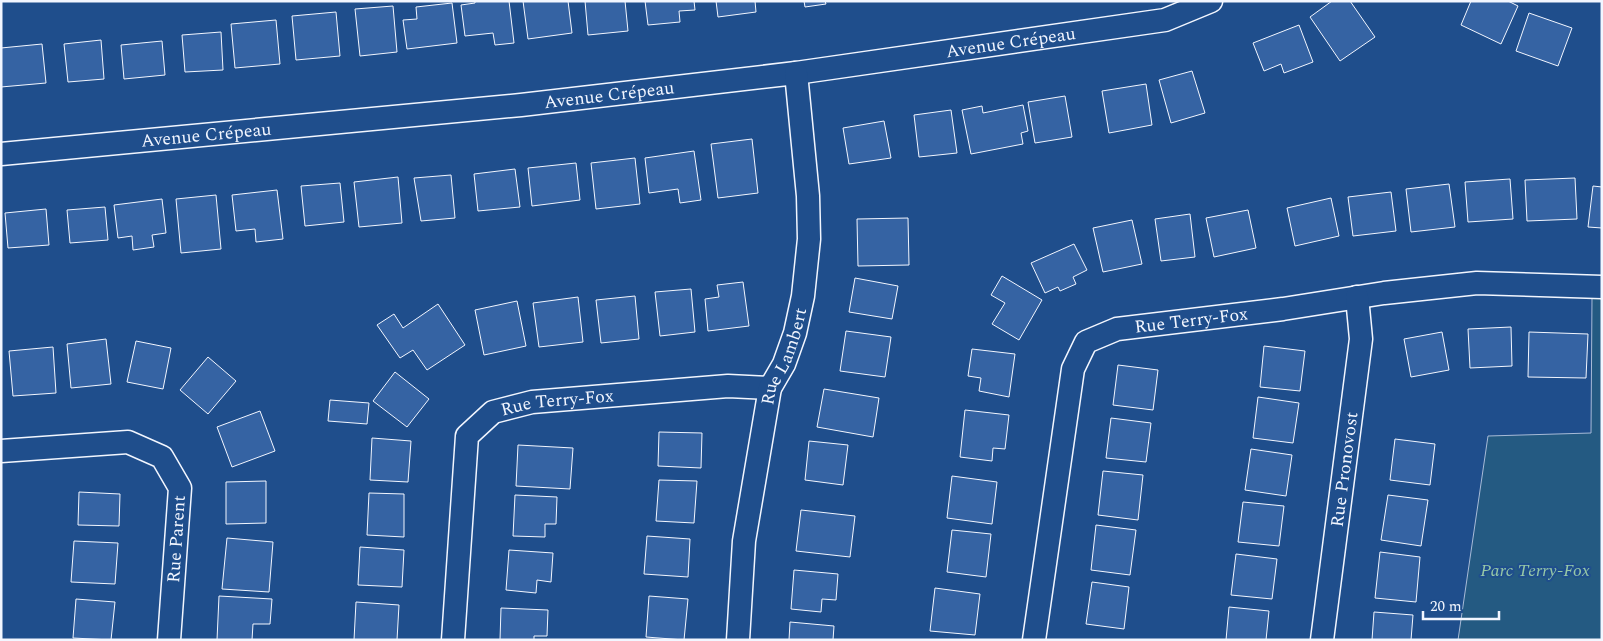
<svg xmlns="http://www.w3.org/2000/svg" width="1603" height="641" viewBox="0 0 1603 641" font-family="Spectral,serif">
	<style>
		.green { fill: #245a82; stroke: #a8bbd7 }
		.building { fill: #3563a3; stroke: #f2f6ff }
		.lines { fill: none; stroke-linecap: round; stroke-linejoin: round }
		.minor-casing { stroke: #f2f6ff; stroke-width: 25 }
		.minor { stroke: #1f4e8c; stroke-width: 22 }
		.labels { text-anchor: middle; stroke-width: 4; stroke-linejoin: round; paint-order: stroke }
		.street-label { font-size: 18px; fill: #f2f6ff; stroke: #1f4e8c }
		.park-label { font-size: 18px; font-style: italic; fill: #97c8a6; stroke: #1f4e8c }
	</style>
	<rect width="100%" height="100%" fill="#1f4e8c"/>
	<path class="green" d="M 1592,297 L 1602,299 L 1602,640 L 1458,640 L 1488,436 L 1591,433 Z"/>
	<g class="building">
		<path d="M 475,1 L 509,1 L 514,43 L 495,45 L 493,33 L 465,36 L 461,5 L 475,3 Z"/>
		<path d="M 523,1 L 568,1 L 572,33 L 528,39 Z"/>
		<path d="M 585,1 L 625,1 L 628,31 L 588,35 Z"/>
		<path d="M 645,1 L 694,1 L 695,10 L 679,11 L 680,22 L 648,25 Z"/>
		<path d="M 716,1 L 755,1 L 756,12 L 718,17 Z"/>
		<path d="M 804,1 L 825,1 L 826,4 L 805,7 Z"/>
		<path d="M 1332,1 L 1350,1 L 1375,37 L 1340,61 L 1310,17 Z"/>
		<path d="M 1471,1 L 1508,1 L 1518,6 L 1501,44 L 1461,25 Z"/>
		<path d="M 452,3 L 457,43 L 407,49 L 403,20 L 417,19 L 416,7 Z"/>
		<path d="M 393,6 L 397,52 L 360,56 L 355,9 Z"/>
		<path d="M 336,12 L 340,56 L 296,60 L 292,16 Z"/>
		<path d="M 1529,13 L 1572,28 L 1558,66 L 1516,51 Z"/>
		<path d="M 276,20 L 280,64 L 235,68 L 231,24 Z"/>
		<path d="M 1299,25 L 1313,62 L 1284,73 L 1281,64 L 1264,71 L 1253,43 Z"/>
		<path d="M 221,32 L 223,70 L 185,72 L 182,35 Z"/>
		<path d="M 101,40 L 104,79 L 68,82 L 64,44 Z"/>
		<path d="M 162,41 L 165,75 L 124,79 L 121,45 Z"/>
		<path d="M 42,44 L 46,83 L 1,87 L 1,48 Z"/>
		<path d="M 1192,71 L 1205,113 L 1171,123 L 1159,80 Z"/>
		<path d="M 1146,84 L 1152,125 L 1109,133 L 1102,91 Z"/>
		<path d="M 1065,96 L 1072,137 L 1035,143 L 1028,102 Z"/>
		<path d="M 1023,105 L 1028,131 L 1021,133 L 1023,144 L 971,154 L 962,110 L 982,106 L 983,113 Z"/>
		<path d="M 951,110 L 957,153 L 919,157 L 914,115 Z"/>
		<path d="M 884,121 L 891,158 L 849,164 L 843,128 Z"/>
		<path d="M 752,139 L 758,193 L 718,198 L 711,144 Z"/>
		<path d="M 694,151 L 701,200 L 680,203 L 678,189 L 649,193 L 645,158 Z"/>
		<path d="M 635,158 L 640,204 L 596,209 L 591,163 Z"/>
		<path d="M 576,163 L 580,200 L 532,206 L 528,168 Z"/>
		<path d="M 515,169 L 520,207 L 478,211 L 474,174 Z"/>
		<path d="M 451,175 L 455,218 L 421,221 L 414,178 Z"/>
		<path d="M 398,177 L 402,223 L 359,227 L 354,182 Z"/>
		<path d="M 1575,178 L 1577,219 L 1527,221 L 1525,180 Z"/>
		<path d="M 1510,179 L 1513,219 L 1468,222 L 1465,182 Z"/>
		<path d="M 340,183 L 344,222 L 305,226 L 301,186 Z"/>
		<path d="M 1449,184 L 1455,227 L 1411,232 L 1406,189 Z"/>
		<path d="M 1593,186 L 1602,187 L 1602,228 L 1588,227 Z"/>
		<path d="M 277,190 L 283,239 L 256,242 L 255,229 L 236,231 L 232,195 Z"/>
		<path d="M 1391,192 L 1396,231 L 1353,236 L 1348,197 Z"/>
		<path d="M 216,195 L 221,249 L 181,253 L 176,199 Z"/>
		<path d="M 1331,198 L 1339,236 L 1295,246 L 1287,208 Z"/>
		<path d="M 162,199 L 166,233 L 152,235 L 154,247 L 133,250 L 132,236 L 118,238 L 114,205 Z"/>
		<path d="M 105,207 L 108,240 L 70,243 L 67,210 Z"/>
		<path d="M 46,209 L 49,245 L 8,248 L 5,213 Z"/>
		<path d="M 1248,210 L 1256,248 L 1214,257 L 1206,218 Z"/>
		<path d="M 1190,214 L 1195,257 L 1161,261 L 1155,219 Z"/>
		<path d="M 908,218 L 909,265 L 858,266 L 857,219 Z"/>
		<path d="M 1132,220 L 1142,264 L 1103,272 L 1093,228 Z"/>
		<path d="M 1074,244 L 1087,270 L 1073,277 L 1076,284 L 1060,291 L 1058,287 L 1045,293 L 1031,263 Z"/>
		<path d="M 1002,276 L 1042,300 L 1019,340 L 992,324 L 1005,303 L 991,295 Z"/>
		<path d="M 855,278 L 898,286 L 892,319 L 849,312 Z"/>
		<path d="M 743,282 L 749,326 L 708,331 L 705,299 L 719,297 L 717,285 Z"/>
		<path d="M 691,289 L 695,332 L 660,336 L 655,292 Z"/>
		<path d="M 635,296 L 639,339 L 601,343 L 596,300 Z"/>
		<path d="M 578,297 L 583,342 L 539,347 L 533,303 Z"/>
		<path d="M 517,301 L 526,346 L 484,355 L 475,310 Z"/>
		<path d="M 438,304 L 465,345 L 427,370 L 413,350 L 400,358 L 377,325 L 394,314 L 403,328 Z"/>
		<path d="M 1511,327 L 1512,366 L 1470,368 L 1468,329 Z"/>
		<path d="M 846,331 L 891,337 L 885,377 L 840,371 Z"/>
		<path d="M 1442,332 L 1449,370 L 1411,377 L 1404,339 Z"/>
		<path d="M 1529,332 L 1588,334 L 1586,378 L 1528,377 Z"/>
		<path d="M 106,339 L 111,384 L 71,388 L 67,344 Z"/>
		<path d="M 136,341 L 171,348 L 163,389 L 127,382 Z"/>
		<path d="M 1264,346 L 1305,351 L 1300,391 L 1260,387 Z"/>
		<path d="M 53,347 L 56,393 L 13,396 L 9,351 Z"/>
		<path d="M 972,349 L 1015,354 L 1009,397 L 979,391 L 981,378 L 968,376 Z"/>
		<path d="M 208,357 L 236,381 L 208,414 L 180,390 Z"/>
		<path d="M 1118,365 L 1158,370 L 1153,410 L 1113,405 Z"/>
		<path d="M 395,372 L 429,399 L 407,427 L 373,401 Z"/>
		<path d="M 824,389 L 879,398 L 873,437 L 817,427 Z"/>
		<path d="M 1258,397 L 1299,403 L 1293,443 L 1253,438 Z"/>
		<path d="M 330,400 L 369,403 L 367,424 L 328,421 Z"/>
		<path d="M 965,410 L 1009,415 L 1005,449 L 993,448 L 992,461 L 960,457 Z"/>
		<path d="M 260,411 L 275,451 L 232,467 L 217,427 Z"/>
		<path d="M 1111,418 L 1151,423 L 1146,462 L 1106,458 Z"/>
		<path d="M 659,432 L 702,433 L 701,468 L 658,466 Z"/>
		<path d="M 372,438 L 411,441 L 408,482 L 370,480 Z"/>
		<path d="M 1395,439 L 1435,444 L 1430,485 L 1390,480 Z"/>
		<path d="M 809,441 L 848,445 L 843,485 L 805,480 Z"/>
		<path d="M 518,445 L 573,448 L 570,489 L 516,486 Z"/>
		<path d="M 1251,449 L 1292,455 L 1286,496 L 1245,490 Z"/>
		<path d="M 1103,471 L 1143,475 L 1138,520 L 1098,515 Z"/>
		<path d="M 952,476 L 997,482 L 992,524 L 947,518 Z"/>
		<path d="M 659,480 L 697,481 L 694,523 L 656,521 Z"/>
		<path d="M 266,481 L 266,523 L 226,524 L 226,482 Z"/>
		<path d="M 79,492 L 120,494 L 119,526 L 78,525 Z"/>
		<path d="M 369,493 L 404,494 L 404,537 L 367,535 Z"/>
		<path d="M 515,495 L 557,497 L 556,524 L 545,524 L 545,537 L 513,536 Z"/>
		<path d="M 1388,495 L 1428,500 L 1421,546 L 1381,540 Z"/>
		<path d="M 1243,502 L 1284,506 L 1279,546 L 1238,542 Z"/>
		<path d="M 801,510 L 855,516 L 850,557 L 796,551 Z"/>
		<path d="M 1096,525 L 1136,530 L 1130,575 L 1091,570 Z"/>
		<path d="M 952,530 L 991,534 L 986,577 L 947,572 Z"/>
		<path d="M 647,536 L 690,539 L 688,577 L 644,574 Z"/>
		<path d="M 227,538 L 273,542 L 269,592 L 222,589 Z"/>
		<path d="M 74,541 L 118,543 L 115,584 L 71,582 Z"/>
		<path d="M 360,547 L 404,550 L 402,587 L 358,585 Z"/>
		<path d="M 509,550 L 553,553 L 551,582 L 537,580 L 536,593 L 506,590 Z"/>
		<path d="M 1380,552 L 1420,557 L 1416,602 L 1375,598 Z"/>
		<path d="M 1236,554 L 1277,559 L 1272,599 L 1231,595 Z"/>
		<path d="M 794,570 L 838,574 L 836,600 L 822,599 L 821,612 L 791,609 Z"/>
		<path d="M 1092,582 L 1129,587 L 1124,629 L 1086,624 Z"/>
		<path d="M 935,588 L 980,594 L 975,635 L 930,631 Z"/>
		<path d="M 219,596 L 272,599 L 270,624 L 253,624 L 252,640 L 217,640 Z"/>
		<path d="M 649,596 L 688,599 L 684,640 L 646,637 Z"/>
		<path d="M 76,599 L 115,602 L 111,640 L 73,638 Z"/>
		<path d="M 356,602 L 399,605 L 397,640 L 354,640 Z"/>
		<path d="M 1229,607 L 1269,611 L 1266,640 L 1226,640 Z"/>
		<path d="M 501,608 L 548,610 L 547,636 L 534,636 L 534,640 L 500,640 Z"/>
		<path d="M 1374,612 L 1413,615 L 1411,640 L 1372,640 Z"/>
		<path d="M 790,622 L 834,626 L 833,640 L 789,640 Z"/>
	</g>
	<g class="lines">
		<g class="minor-casing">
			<g id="minor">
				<path id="s1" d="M 1,154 L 521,105 L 796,73 L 1165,20 L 1211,1"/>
				<path d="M 1,451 L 128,442 L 162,457 L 180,488 L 169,640"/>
				<path id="s2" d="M 453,640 L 467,436 L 493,412 L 532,402 L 728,386 L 770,388"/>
				<path id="s3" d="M 738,640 L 744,541 L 770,388 L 784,364 L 795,333 L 803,296 L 809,239 L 808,196 L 796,73"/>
				<path id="s4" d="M 1034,640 L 1073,369 L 1086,342 L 1117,329 L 1283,309 L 1384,293 L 1477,283 L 1602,287"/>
				<path id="s5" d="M 1322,640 L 1361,339 L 1357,297"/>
			</g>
		</g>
		<use href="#minor" class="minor"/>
	</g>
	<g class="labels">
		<g class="street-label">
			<text dy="6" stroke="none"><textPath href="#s1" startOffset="1016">Avenue Crépeau</textPath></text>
			<text dy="6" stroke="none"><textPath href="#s1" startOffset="611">Avenue Crépeau</textPath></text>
			<text dy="6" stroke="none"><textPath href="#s1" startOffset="206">Avenue Crépeau</textPath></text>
			<text dy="6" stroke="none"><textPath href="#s4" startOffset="412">Rue Terry-Fox</textPath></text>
			<text dy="6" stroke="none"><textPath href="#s3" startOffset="289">Rue Lambert</textPath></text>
			<text dy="6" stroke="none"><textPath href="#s2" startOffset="305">Rue Terry-Fox</textPath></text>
			<text dy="6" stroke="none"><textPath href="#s5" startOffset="172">Rue Pronovost</textPath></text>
			<text transform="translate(176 539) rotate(-86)" y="6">Rue Parent</text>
		</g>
		<g class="park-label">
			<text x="1535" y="576">Parc Terry-Fox</text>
		</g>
	</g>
	<rect width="1603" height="641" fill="none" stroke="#f2f6ff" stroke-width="5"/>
	<path d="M1423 611v8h76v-8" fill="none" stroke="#f2f6ff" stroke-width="2.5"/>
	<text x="1430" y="611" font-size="15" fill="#f2f6ff" stroke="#1f4e8c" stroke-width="4" paint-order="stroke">20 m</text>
</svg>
